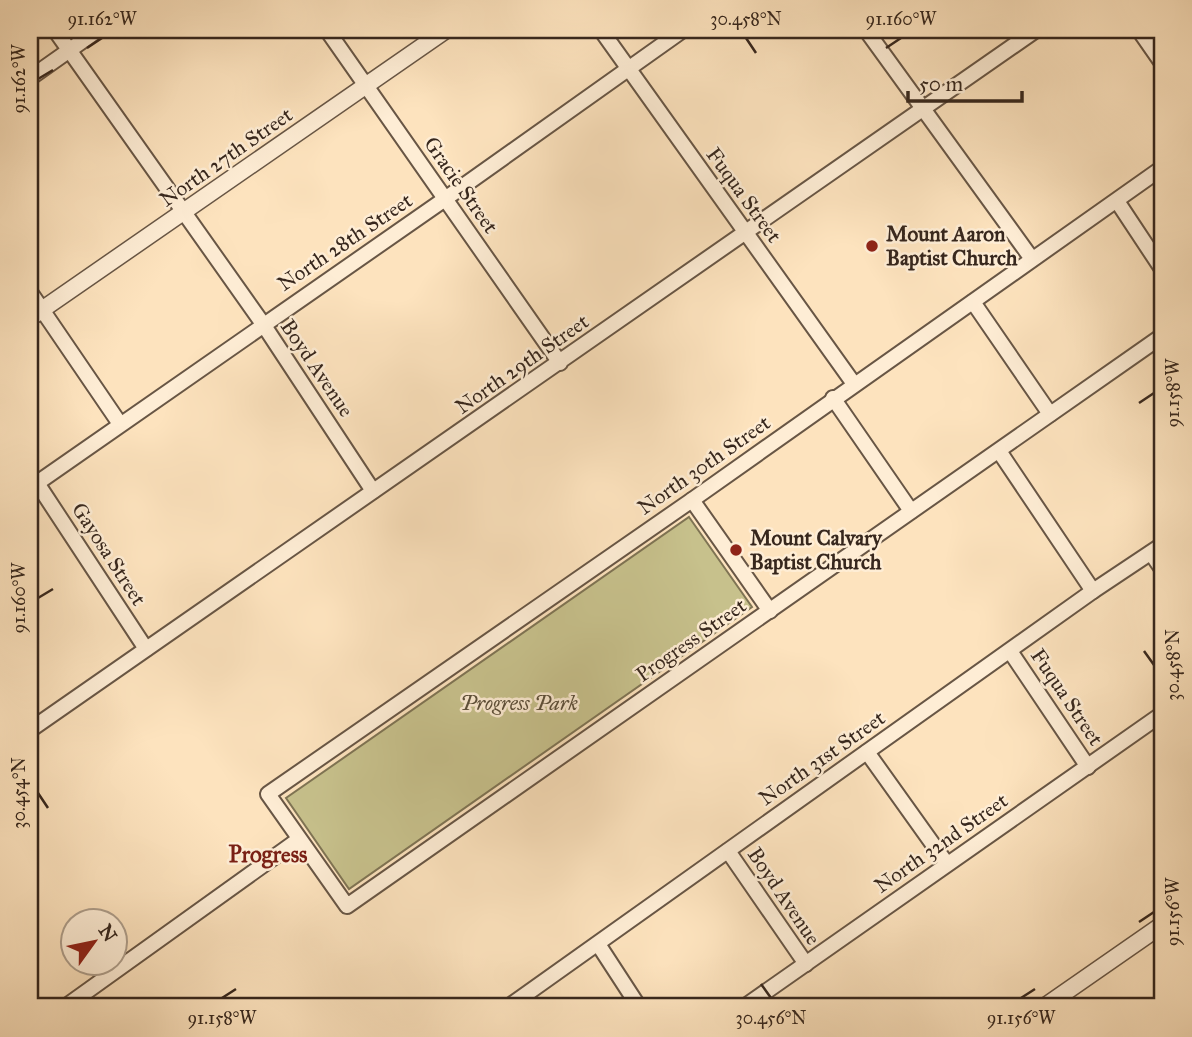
<svg xmlns="http://www.w3.org/2000/svg" width="1192" height="1037" viewBox="0 0 1192 1037" font-family="'IM FELL Great Primer',serif">
	<style>
		.green { fill: #c7c18c; stroke: #7f7454; stroke-width: 2 }
		.lines { fill: none; stroke-linecap: round; stroke-linejoin: round }
		.minor-casing { stroke: #685645; stroke-width: 18 }
		.tertiary-casing { stroke: #685645; stroke-width: 19 }
		.minor { stroke: #feedd5; stroke-width: 14 }
		.tertiary { stroke: #feedd5; stroke-width: 16 }
		.ticks { fill: none; stroke: #37271d; stroke-width: 2.5 }
		.poi-dot { fill: #8f2418; stroke: #feedd5; stroke-width: 2.5 }
		.labels { text-anchor: middle; stroke-width: 5; stroke-linejoin: round; paint-order: stroke }
		.street-label { font-size: 21px; fill: #37271d; stroke: #feedd5 }
		.poi-label { font-size: 21px; font-weight: bold; fill: #37271d; stroke: #feedd5; text-anchor: start }
		.park-label { font-size: 21px; font-style: italic; fill: #5b4e39; stroke: #feedd5 }
		.neighbourhood-label { font-size: 23px; font-weight: bold; fill: #7a1f14; stroke: #feedd5 }
		.neatline { fill: none; stroke: #37271d; stroke-width: 2.5 }
		.ticks-label { font-size: 18px; text-anchor: middle; fill: #37271d }
	</style>
	<rect width="100%" height="100%" fill="#fde3be"/>
	<filter id="stains"><feTurbulence type="fractalNoise" baseFrequency=".00286" numOctaves="4"/><feColorMatrix values="0 0 0 0 .2 0 0 0 0 .09 0 0 0 0 .02 0 0 0 .5 -.17"/></filter>
	<radialGradient id="worn" r=".72"><stop offset=".6" stop-color="#630" stop-opacity="0"/><stop offset="1" stop-color="#630" stop-opacity=".3"/></radialGradient>
	<path class="green" d="M 689,517 L 752,607 L 349,889 L 286,798 Z"/>
	<g class="lines">
		<g class="minor-casing">
			<g id="minor">
				<path d="M 55,30 L 263,324 L 373,491"/>
				<path d="M 327,30 L 560,363"/>
				<path d="M 601,30 L 854,384"/>
				<path d="M 866,30 L 1032,259"/>
				<path d="M 1139,30 L 1162,63"/>
				<path d="M 30,78 L 98,30"/>
				<path d="M 1162,168 L 692,500 L 268,794 L 347,906 L 1162,336"/>
				<path d="M 1117,201 L 1162,269"/>
				<path d="M 30,292 L 120,424"/>
				<path d="M 973,302 L 1050,414"/>
				<path d="M 833,398 L 911,511"/>
				<path d="M 999,451 L 1093,591"/>
				<path d="M 37,483 L 146,649"/>
				<path d="M 30,488 L 445,199 L 683,30"/>
				<path d="M 692,500 L 770,611"/>
				<path d="M 1151,553 L 1162,569"/>
				<path d="M 1010,651 L 1088,767"/>
				<path d="M 30,730 L 1036,30"/>
				<path d="M 867,752 L 947,864"/>
				<path d="M 728,851 L 806,964"/>
				<path d="M 598,944 L 639,1007"/>
				<path d="M 65,1007 L 298,840"/>
				<path d="M 508,1007 L 1093,591 L 1162,545"/>
				<path d="M 744,1007 L 1162,714"/>
			</g>
		</g>
		<g class="tertiary-casing">
			<g id="tertiary">
				<path d="M 30,318 L 446,30"/>
				<path d="M 1044,1007 L 1162,925"/>
			</g>
		</g>
		<use href="#minor" class="minor"/>
		<use href="#tertiary" class="tertiary"/>
	</g>
	<path class="ticks" d="M 746,38 L 756,53M 87,48 L 102,38M 886,48 L 901,38M 38,79 L 53,70M 1139,403 L 1154,393M 38,598 L 53,589M 1144,651 L 1154,665M 38,793 L 48,808M 1139,922 L 1154,912M 761,984 L 771,998M 222,998 L 236,989M 1021,998 L 1035,989"/>
	<g class="poi-dot">
		<circle cx="872" cy="246" r="7"/>
		<circle cx="736" cy="550" r="7"/>
	</g>
	<g class="labels">
		<g class="street-label">
			<text transform="translate(226 157) rotate(-35)" y="7">North 27th Street</text>
			<text transform="translate(461 185) rotate(55)" y="7">Gracie Street</text>
			<text transform="translate(744 195) rotate(54)" y="7">Fuqua Street</text>
			<text transform="translate(345 242) rotate(-34)" y="7">North 28th Street</text>
			<text transform="translate(522 364) rotate(-35)" y="7">North 29th Street</text>
			<text transform="translate(317 368) rotate(56)" y="7">Boyd Avenue</text>
			<text transform="translate(704 465) rotate(-35)" y="7">North 30th Street</text>
			<text transform="translate(109 554) rotate(57)" y="7">Gayosa Street</text>
			<text transform="translate(691 640) rotate(-35)" y="7">Progress Street</text>
			<text transform="translate(1067 697) rotate(56)" y="7">Fuqua Street</text>
			<text transform="translate(822 758) rotate(-35)" y="7">North 31st Street</text>
			<text transform="translate(941 843) rotate(-35)" y="7">North 32nd Street</text>
			<text transform="translate(784 896) rotate(56)" y="7">Boyd Avenue</text>
		</g>
		<g class="poi-label">
			<text x="886" y="241">Mount Aaron<tspan x="886" dy="24">Baptist Church</tspan></text>
			<text x="750" y="545">Mount Calvary<tspan x="750" dy="24">Baptist Church</tspan></text>
		</g>
		<g class="park-label">
			<text x="519" y="710">Progress Park</text>
		</g>
		<g class="neighbourhood-label">
			<text x="268" y="862">Progress</text>
		</g>
	</g>
	<rect width="1192" height="1037" fill="none" stroke="#fde3be" stroke-width="77"/>
	<g transform="translate(94 942) rotate(57)"><circle r="33" fill="#feedd5" stroke="#ae9e8b" stroke-width="2"/>
	<path d="M0-5L12 26L0 18L-12 26Z" fill="#8f2418"/>
	<text y="-10" font-size="19" font-weight="bold" text-anchor="middle" fill="#37271d">N</text>
	</g>
	<path d="M908 91v10h114v-10" fill="none" stroke="#37271d" stroke-width="3.5"/>
	<text x="919" y="91" font-size="21" fill="#37271d" stroke="#feedd5" stroke-width="5" paint-order="stroke">50 m</text>
	<rect x="38" y="38" width="1116" height="960" class="neatline"/>
	<g class="ticks-label">
		<text x="102" y="25">91.162°W</text>
		<text x="746" y="25">30.458°N</text>
		<text x="901" y="25">91.160°W</text>
		<text transform="translate(19 79) rotate(-90)" y="6">91.162°W</text>
		<text transform="translate(1173 393) rotate(-90)" y="6">91.158°W</text>
		<text transform="translate(19 598) rotate(-90)" y="6">91.160°W</text>
		<text transform="translate(1173 665) rotate(-90)" y="6">30.458°N</text>
		<text transform="translate(19 793) rotate(-90)" y="6">30.454°N</text>
		<text transform="translate(1173 912) rotate(-90)" y="6">91.156°W</text>
		<text x="222" y="1024">91.158°W</text>
		<text x="771" y="1024">30.456°N</text>
		<text x="1021" y="1024">91.156°W</text>
	</g>
	<rect width="100%" height="100%" filter="url(#stains)"/>
	<rect width="100%" height="100%" fill="url(#worn)"/>
</svg>
